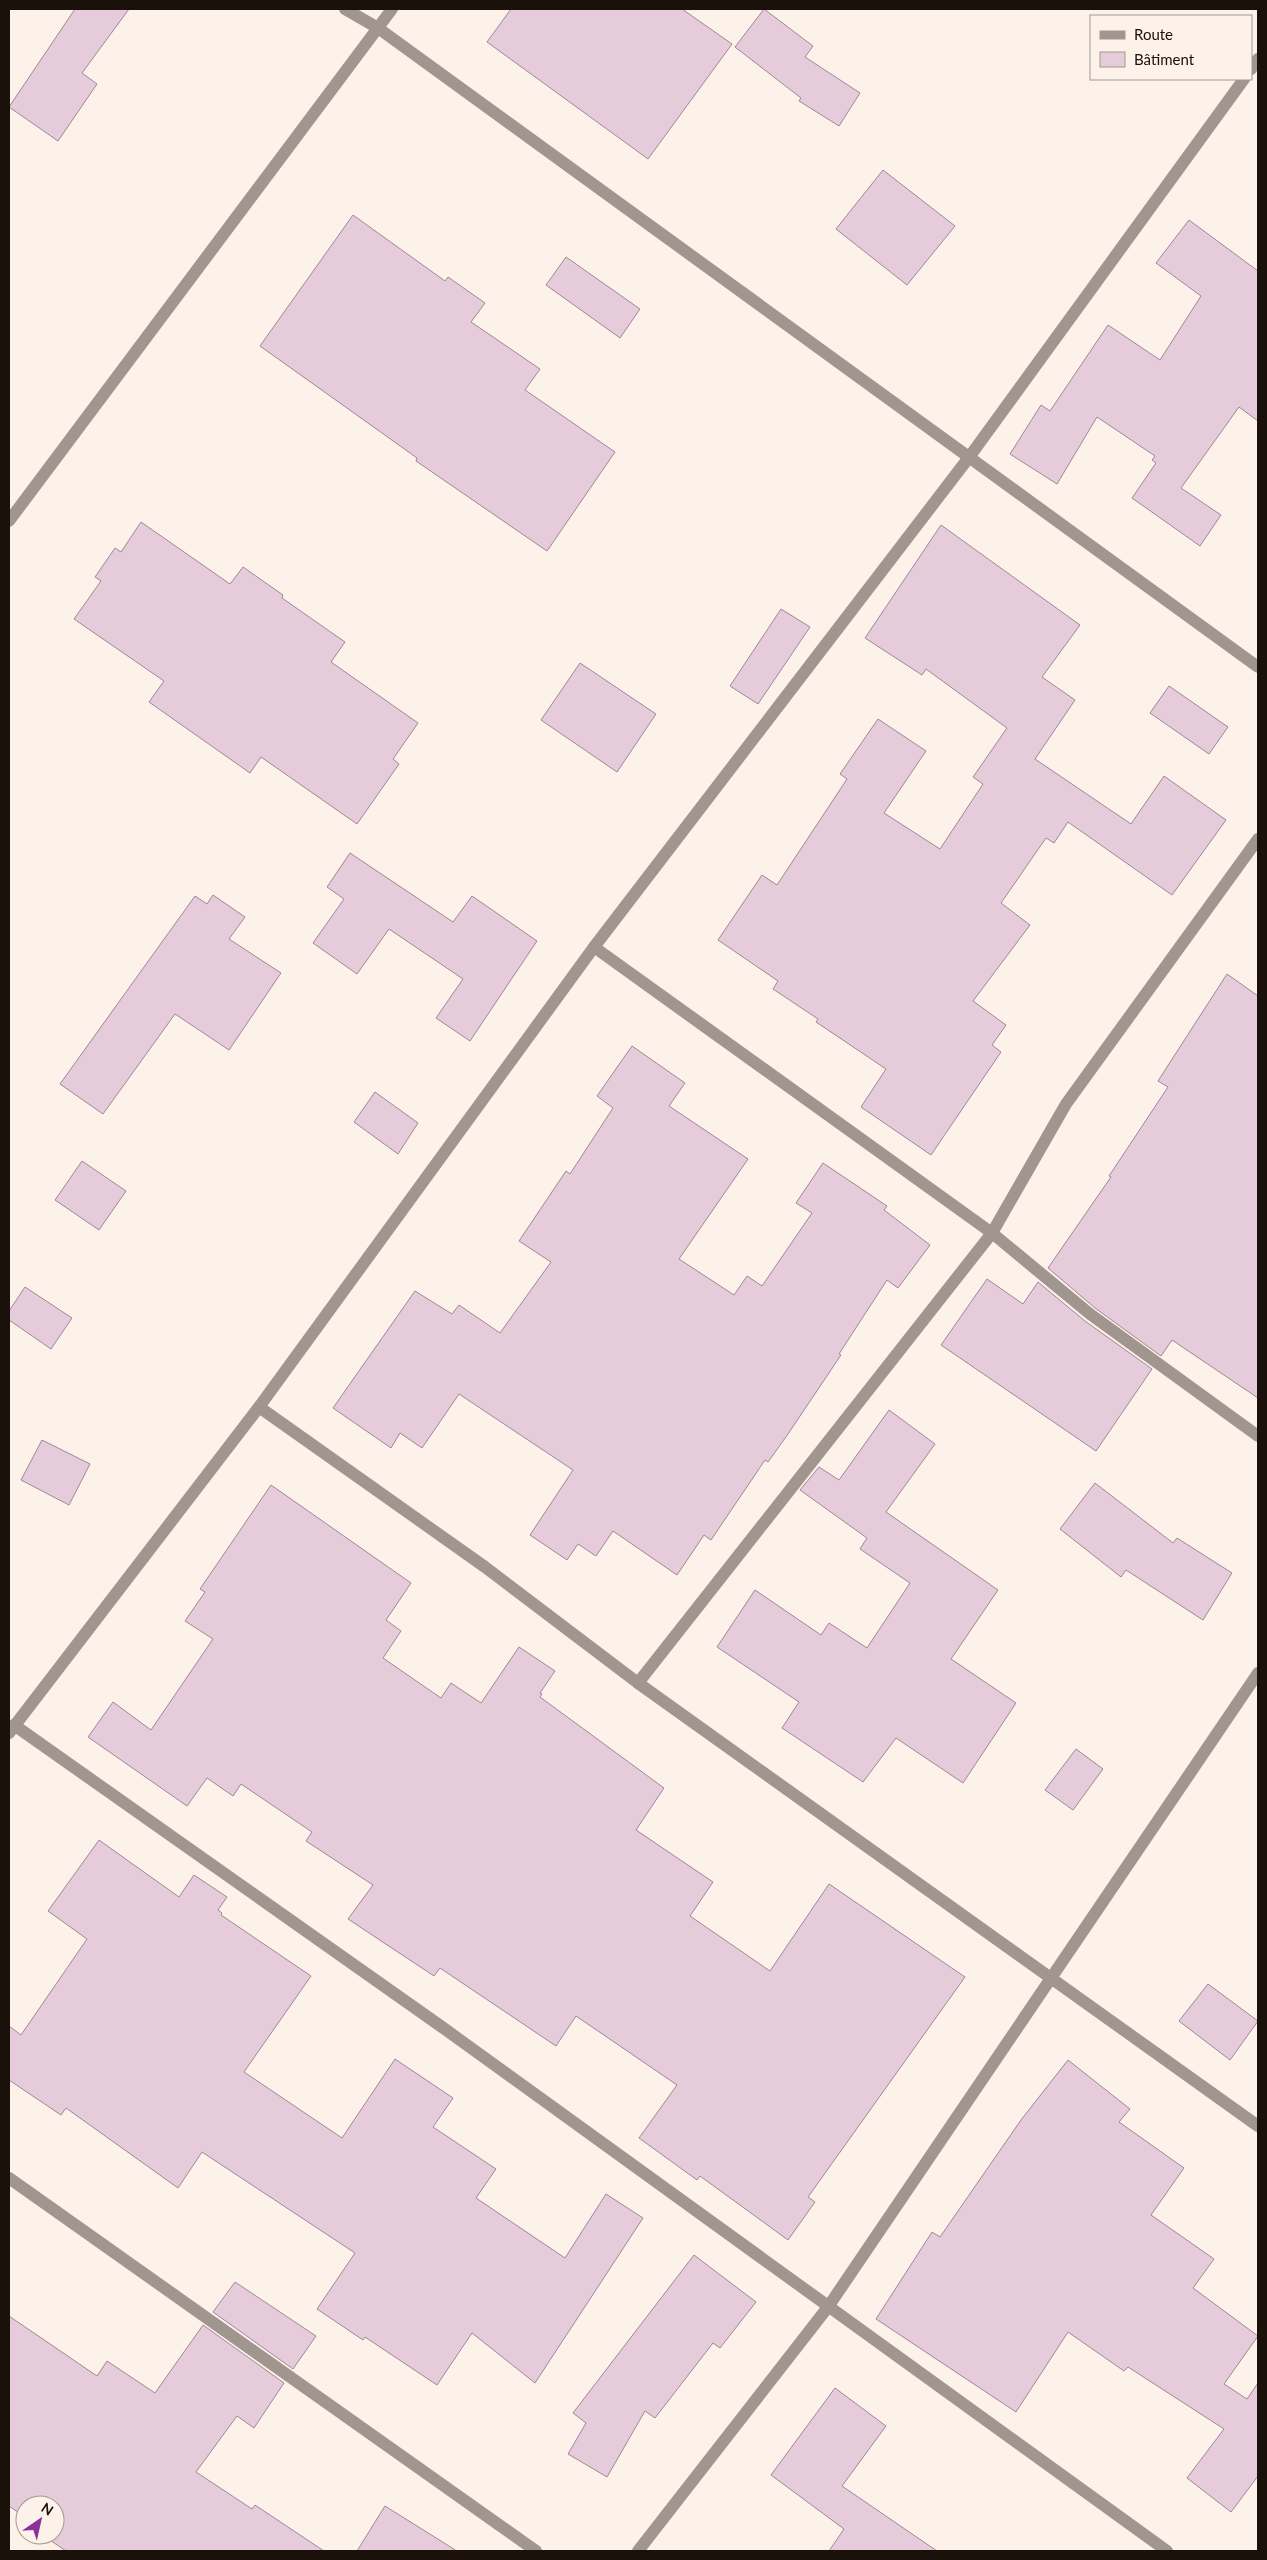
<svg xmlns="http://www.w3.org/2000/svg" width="1267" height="2560" viewBox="0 0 1267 2560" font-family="Lato,sans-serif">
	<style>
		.building { fill: #e6cbda; stroke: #a08795 }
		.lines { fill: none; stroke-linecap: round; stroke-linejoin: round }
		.minor { stroke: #a1968f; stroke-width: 12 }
	</style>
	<rect width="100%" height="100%" fill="#fcf2ea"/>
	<g class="building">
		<path d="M 75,9 L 129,9 L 82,73 L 97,84 L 58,141 L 9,107 Z"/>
		<path d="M 511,9 L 682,9 L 732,44 L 648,159 L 487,42 Z"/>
		<path d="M 764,9 L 813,46 L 805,57 L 860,93 L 839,126 L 799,101 L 801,98 L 735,47 Z"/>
		<path d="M 883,170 L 955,226 L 907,285 L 836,229 Z"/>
		<path d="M 353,215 L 445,281 L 448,277 L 485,303 L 471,322 L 540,369 L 525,390 L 615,452 L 547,551 L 416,461 L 417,458 L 260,346 Z"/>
		<path d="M 1189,220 L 1258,271 L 1258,421 L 1239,407 L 1181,488 L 1221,515 L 1200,546 L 1132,498 L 1156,463 L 1152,460 L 1155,456 L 1097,417 L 1057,484 L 1010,454 L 1041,405 L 1050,411 L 1108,325 L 1160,360 L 1201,296 L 1156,263 Z"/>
		<path d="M 566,257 L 640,309 L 620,338 L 546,285 Z"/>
		<path d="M 141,522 L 230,584 L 243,567 L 283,595 L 282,598 L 345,642 L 331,662 L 418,723 L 393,759 L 399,764 L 357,824 L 261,757 L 250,773 L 149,702 L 164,681 L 74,619 L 101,581 L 95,577 L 115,548 L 121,552 Z"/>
		<path d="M 941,525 L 1080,625 L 1042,677 L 1075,700 L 1035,759 L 1131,824 L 1164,776 L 1226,820 L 1172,895 L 1068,822 L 1054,843 L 1046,838 L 1001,903 L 1030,925 L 973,1001 L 1006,1025 L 992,1045 L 1001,1052 L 931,1155 L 861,1107 L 886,1069 L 816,1022 L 818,1019 L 773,989 L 778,981 L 718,940 L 762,875 L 777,885 L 847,779 L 840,774 L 878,719 L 926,751 L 884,813 L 940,849 L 983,784 L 973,777 L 1007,728 L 926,669 L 922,675 L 865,638 Z"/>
		<path d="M 781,609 L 810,627 L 758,704 L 730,686 Z"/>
		<path d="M 580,663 L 656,714 L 617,772 L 541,720 Z"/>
		<path d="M 1169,686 L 1228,727 L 1209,754 L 1150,713 Z"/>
		<path d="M 350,853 L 453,922 L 472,896 L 537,941 L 470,1041 L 436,1018 L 463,979 L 389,929 L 357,974 L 313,943 L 344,899 L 327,887 Z"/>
		<path d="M 213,895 L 245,917 L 229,939 L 281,973 L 229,1050 L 175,1014 L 103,1114 L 60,1084 L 195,896 L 207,904 Z"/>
		<path d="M 1227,974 L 1258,996 L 1258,1398 L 1172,1340 L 1161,1356 L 1095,1308 L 1048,1268 L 1111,1177 L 1109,1176 L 1168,1087 L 1158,1081 Z"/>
		<path d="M 632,1046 L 685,1083 L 669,1106 L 748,1159 L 679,1259 L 734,1295 L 747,1276 L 762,1286 L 812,1213 L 796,1203 L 823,1163 L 887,1206 L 884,1210 L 930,1245 L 898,1288 L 887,1280 L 839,1354 L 841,1355 L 788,1434 L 768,1462 L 765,1460 L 711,1540 L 704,1535 L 677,1575 L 613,1531 L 596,1556 L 578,1544 L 567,1560 L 530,1535 L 573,1470 L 459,1394 L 422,1448 L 400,1433 L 391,1448 L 333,1408 L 415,1291 L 452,1314 L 459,1305 L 500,1333 L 551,1262 L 519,1241 L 566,1171 L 570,1174 L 613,1108 L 597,1096 Z"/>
		<path d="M 375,1092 L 418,1123 L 398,1154 L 354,1122 Z"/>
		<path d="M 82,1161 L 126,1191 L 99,1230 L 55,1200 Z"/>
		<path d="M 987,1279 L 1023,1304 L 1038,1282 L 1085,1321 L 1152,1369 L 1096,1451 L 941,1345 Z"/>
		<path d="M 25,1287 L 72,1318 L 51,1349 L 9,1320 L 9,1311 Z"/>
		<path d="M 889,1410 L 935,1444 L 886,1512 L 998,1590 L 951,1659 L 1016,1703 L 963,1783 L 896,1738 L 863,1782 L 782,1728 L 799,1702 L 717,1647 L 755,1590 L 821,1635 L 829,1623 L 867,1648 L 910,1583 L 860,1549 L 867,1538 L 800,1490 L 819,1467 L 839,1480 Z"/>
		<path d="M 42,1440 L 90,1464 L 69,1505 L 21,1480 Z"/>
		<path d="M 1095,1483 L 1173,1543 L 1177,1538 L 1232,1573 L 1203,1620 L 1126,1570 L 1121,1577 L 1060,1529 Z"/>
		<path d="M 271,1485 L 411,1583 L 386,1620 L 401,1631 L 383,1658 L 441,1698 L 451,1683 L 481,1703 L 519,1647 L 555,1671 L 540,1693 L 542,1694 L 540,1697 L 664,1788 L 636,1830 L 713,1882 L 690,1916 L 770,1971 L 829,1884 L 965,1977 L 808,2197 L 815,2202 L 788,2240 L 700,2176 L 697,2180 L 639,2138 L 677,2085 L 576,2016 L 556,2046 L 440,1968 L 434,1976 L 348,1919 L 373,1885 L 306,1841 L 312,1832 L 241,1784 L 233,1796 L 207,1778 L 187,1806 L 88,1737 L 113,1702 L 151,1730 L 213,1639 L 185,1621 L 205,1592 L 200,1589 Z"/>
		<path d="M 1076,1749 L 1103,1769 L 1073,1810 L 1045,1790 Z"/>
		<path d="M 99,1840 L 179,1897 L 194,1875 L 227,1897 L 218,1910 L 222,1913 L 221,1915 L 311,1976 L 244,2072 L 342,2138 L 395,2059 L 453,2098 L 433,2127 L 496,2169 L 476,2198 L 565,2258 L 606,2194 L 643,2218 L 535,2383 L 472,2333 L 437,2385 L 365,2337 L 363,2340 L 317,2309 L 355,2253 L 202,2152 L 178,2188 L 66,2108 L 61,2115 L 9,2080 L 9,2026 L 21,2035 L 87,1939 L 48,1911 Z"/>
		<path d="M 1208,1984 L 1258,2021 L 1230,2060 L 1179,2021 Z"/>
		<path d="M 1068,2060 L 1130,2109 L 1119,2122 L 1184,2168 L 1151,2215 L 1214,2259 L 1193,2288 L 1258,2336 L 1224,2384 L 1247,2399 L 1258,2383 L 1258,2476 L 1231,2512 L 1187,2478 L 1224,2429 L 1128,2367 L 1124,2371 L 1068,2332 L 1016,2412 L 876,2319 L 932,2232 L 940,2237 L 1021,2120 Z"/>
		<path d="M 694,2255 L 756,2302 L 720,2348 L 713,2343 L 655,2418 L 645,2411 L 607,2477 L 568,2454 L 586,2423 L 573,2413 Z"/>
		<path d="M 235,2282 L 316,2336 L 293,2369 L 213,2312 Z"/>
		<path d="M 9,2316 L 97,2376 L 107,2361 L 155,2393 L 203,2325 L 284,2383 L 254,2428 L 237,2416 L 196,2472 L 252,2509 L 255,2505 L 324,2551 L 66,2551 L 44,2536 L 55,2535 L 55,2505 L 25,2505 L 25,2517 L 9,2506 Z"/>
		<path d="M 835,2388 L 886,2426 L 842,2486 L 937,2551 L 829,2551 L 844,2529 L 771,2475 Z"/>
		<path d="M 385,2506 L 457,2551 L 357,2551 Z"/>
	</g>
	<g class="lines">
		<g class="minor">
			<path d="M 345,9 L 378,28 L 1258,667"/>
			<path d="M 1251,69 L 1258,59"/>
			<path d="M 9,521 L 392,9"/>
			<path d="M 594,947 L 992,1233 L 1090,1314 L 1258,1436"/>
			<path d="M 259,1407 L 485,1567 L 638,1683 L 1258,2126"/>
			<path d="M 638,1683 L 992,1233 L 1066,1104 L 1258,839"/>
			<path d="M 14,1725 L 442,2027 L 1167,2551"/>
			<path d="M 9,1733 L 259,1407 L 594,947 L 970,456 L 1244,79"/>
			<path d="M 9,2178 L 536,2551"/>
			<path d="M 638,2551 L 828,2307 L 1258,1673"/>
		</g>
	</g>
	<rect width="1267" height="2560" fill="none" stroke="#19110a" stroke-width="20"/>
	<rect x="1090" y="15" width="162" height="65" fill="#fcf2ea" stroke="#a19890"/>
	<rect x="1100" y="31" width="25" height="8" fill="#a1968f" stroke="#a19890"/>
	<text x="1134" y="40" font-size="15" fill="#19110a">Route</text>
	<rect x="1100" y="52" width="25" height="15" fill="#e6cbda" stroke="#a19890"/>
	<text x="1134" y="65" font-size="15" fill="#19110a">Bâtiment</text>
	<g transform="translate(40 2520) rotate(34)"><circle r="24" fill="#fcf2ea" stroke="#a19890"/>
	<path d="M0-4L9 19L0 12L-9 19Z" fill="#8a319d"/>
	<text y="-8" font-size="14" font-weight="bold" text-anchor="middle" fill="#19110a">N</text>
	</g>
</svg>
